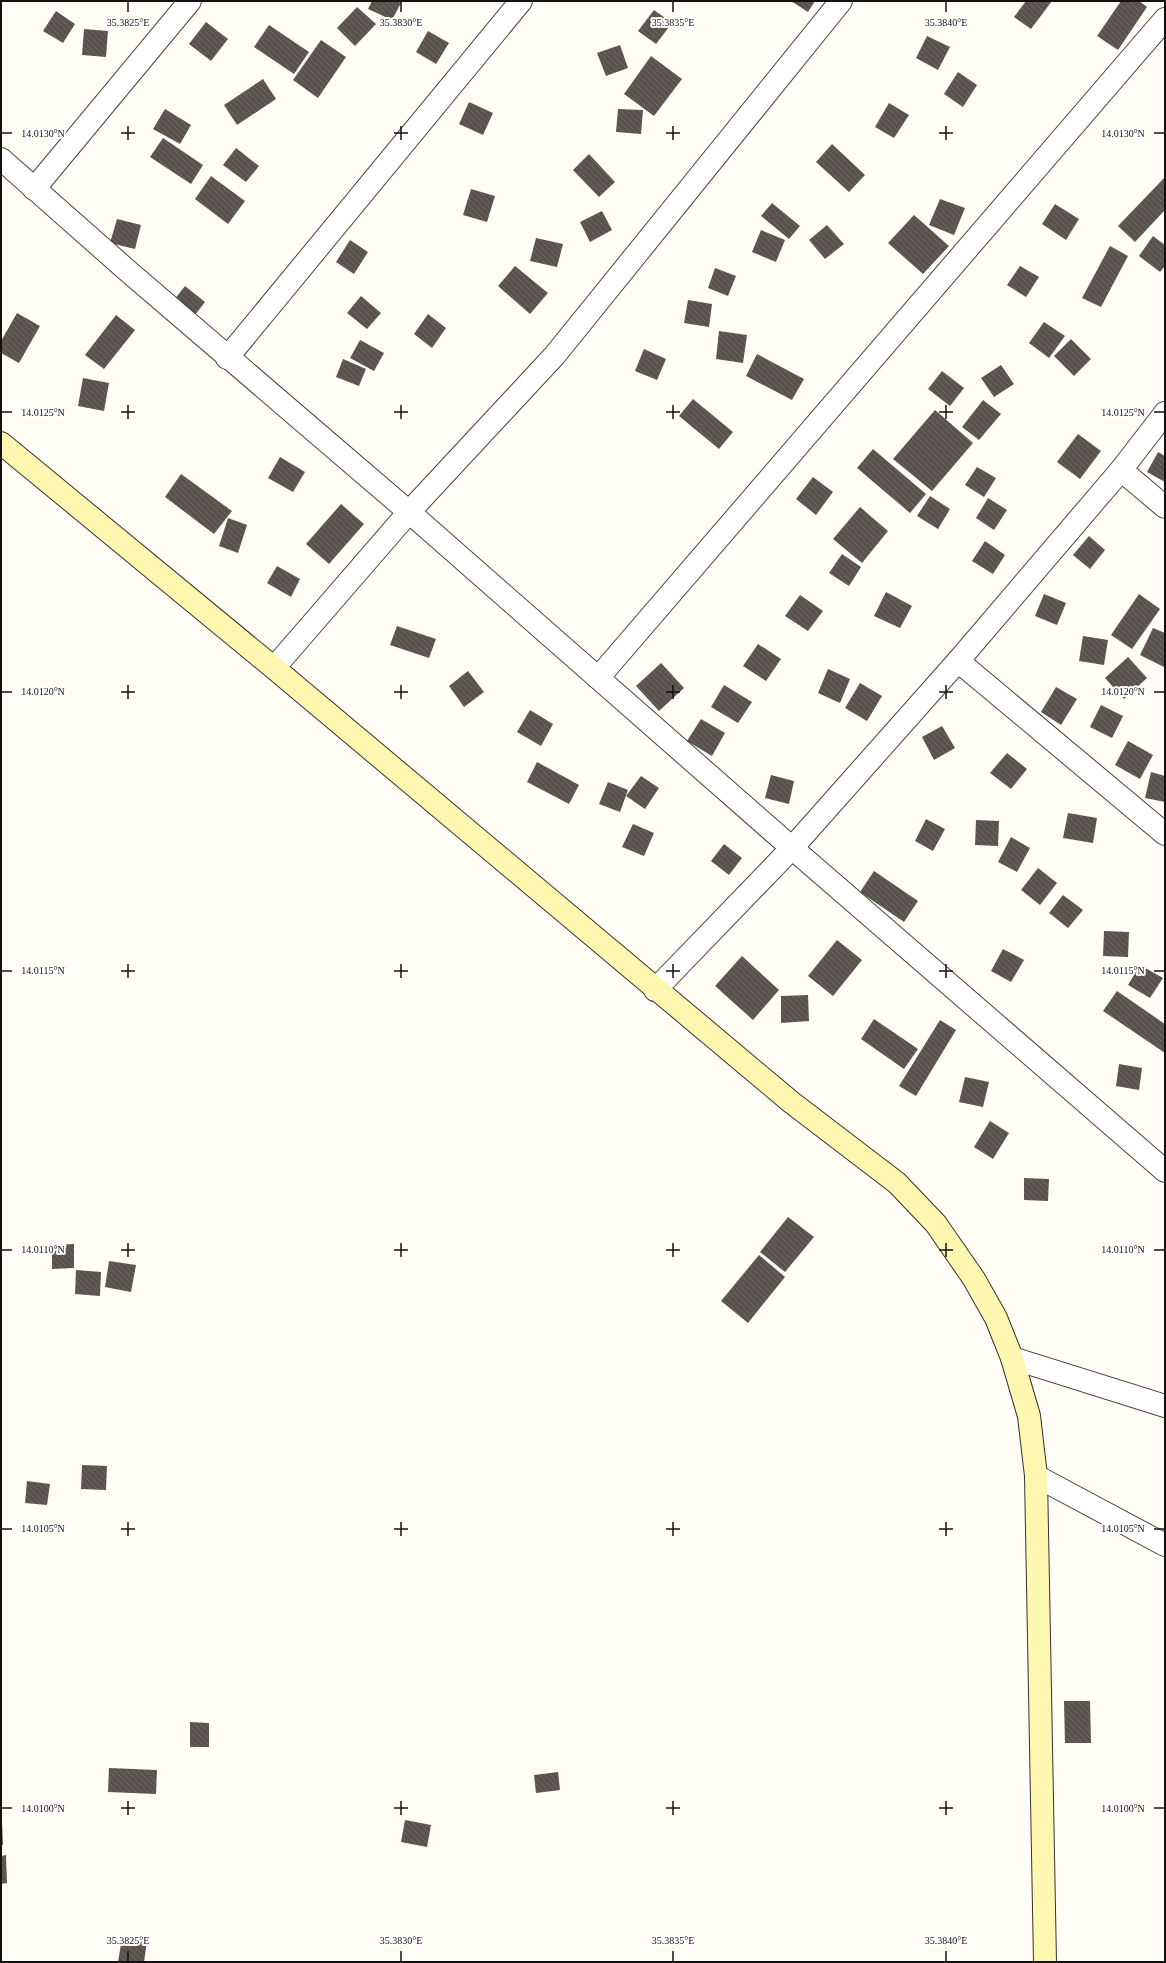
<svg xmlns="http://www.w3.org/2000/svg" width="1166" height="1963" viewBox="0 0 1166 1963" font-family="Georgia,serif">
	<style>
		.building { fill: url(#building-back-hatch) }
		.lines { fill: none; stroke-linecap: round; stroke-linejoin: round }
		.street-casing { stroke: #444; stroke-width: 24 }
		.secondary-casing { stroke: #333; stroke-width: 24 }
		.street { stroke: #fff; stroke-width: 22 }
		.secondary { stroke: #fff6b0; stroke-width: 22 }
		.ticks { fill: none; stroke: #111; stroke-width: 1.5 }
		.ticks-label { font-size: 10px; text-anchor: middle; fill: #111; stroke: #fff; stroke-width: 4; stroke-linejoin: round; paint-order: stroke }
	</style>
	<defs>
		<pattern id="building-back-hatch" width="6" height="6" patternUnits="userSpaceOnUse"><rect width="6" height="6" fill="#5a524d"/><path d="M-1 5l2 2M0 0l6 6M5-1l2 2" fill="none" stroke="#6d6662"/></pattern>
	</defs>
	<rect width="100%" height="100%" fill="#fffdf5"/>
	<g class="building">
		<path d="M 372,1 L 402,1 L 392,20 L 368,9 Z"/>
		<path d="M 791,1 L 815,1 L 808,12 Z"/>
		<path d="M 1026,1 L 1052,1 L 1031,29 L 1014,17 Z"/>
		<path d="M 1121,1 L 1139,1 L 1147,7 L 1118,50 L 1097,36 Z"/>
		<path d="M 357,7 L 376,24 L 355,46 L 337,28 Z"/>
		<path d="M 654,10 L 672,23 L 656,44 L 638,31 Z"/>
		<path d="M 56,11 L 75,24 L 63,43 L 43,31 Z"/>
		<path d="M 206,22 L 228,39 L 211,61 L 189,44 Z"/>
		<path d="M 269,25 L 309,52 L 294,74 L 254,47 Z"/>
		<path d="M 84,29 L 108,31 L 106,57 L 82,55 Z"/>
		<path d="M 428,31 L 449,43 L 436,64 L 416,52 Z"/>
		<path d="M 927,36 L 950,47 L 938,70 L 916,58 Z"/>
		<path d="M 321,40 L 346,57 L 318,98 L 293,80 Z"/>
		<path d="M 620,45 L 628,68 L 606,76 L 597,53 Z"/>
		<path d="M 651,56 L 682,79 L 654,116 L 624,94 Z"/>
		<path d="M 958,72 L 977,85 L 963,107 L 944,94 Z"/>
		<path d="M 263,79 L 276,99 L 237,125 L 224,105 Z"/>
		<path d="M 469,102 L 493,113 L 483,135 L 459,124 Z"/>
		<path d="M 889,103 L 909,115 L 894,138 L 875,127 Z"/>
		<path d="M 165,109 L 191,125 L 180,144 L 153,129 Z"/>
		<path d="M 618,109 L 643,110 L 641,134 L 616,132 Z"/>
		<path d="M 163,138 L 203,165 L 191,184 L 150,157 Z"/>
		<path d="M 832,144 L 865,175 L 849,192 L 816,162 Z"/>
		<path d="M 236,148 L 259,166 L 246,182 L 223,165 Z"/>
		<path d="M 589,154 L 615,182 L 599,197 L 573,170 Z"/>
		<path d="M 211,176 L 245,201 L 228,224 L 195,199 Z"/>
		<path d="M 1165,177 L 1165,210 L 1135,242 L 1118,226 Z"/>
		<path d="M 471,189 L 495,196 L 487,222 L 463,215 Z"/>
		<path d="M 940,199 L 965,208 L 954,235 L 929,225 Z"/>
		<path d="M 772,203 L 800,226 L 789,239 L 761,216 Z"/>
		<path d="M 1055,204 L 1079,219 L 1066,240 L 1042,224 Z"/>
		<path d="M 602,211 L 612,230 L 590,242 L 580,222 Z"/>
		<path d="M 914,215 L 949,246 L 923,274 L 888,243 Z"/>
		<path d="M 117,219 L 141,225 L 135,249 L 110,243 Z"/>
		<path d="M 827,225 L 844,244 L 825,259 L 809,240 Z"/>
		<path d="M 761,230 L 785,240 L 776,262 L 752,252 Z"/>
		<path d="M 1153,236 L 1165,245 L 1165,266 L 1160,272 L 1139,256 Z"/>
		<path d="M 536,238 L 563,244 L 557,267 L 530,261 Z"/>
		<path d="M 350,240 L 368,252 L 354,274 L 336,262 Z"/>
		<path d="M 1110,246 L 1128,256 L 1101,307 L 1082,298 Z"/>
		<path d="M 515,266 L 548,293 L 530,314 L 498,286 Z"/>
		<path d="M 1020,266 L 1039,277 L 1026,297 L 1007,285 Z"/>
		<path d="M 715,268 L 736,276 L 728,296 L 708,288 Z"/>
		<path d="M 185,286 L 205,302 L 191,320 L 171,304 Z"/>
		<path d="M 361,296 L 381,313 L 367,329 L 347,313 Z"/>
		<path d="M 688,300 L 712,304 L 709,327 L 684,323 Z"/>
		<path d="M 17,313 L 40,326 L 19,363 L 1,353 L 1,341 Z"/>
		<path d="M 428,314 L 446,328 L 432,348 L 414,334 Z"/>
		<path d="M 116,315 L 135,330 L 104,369 L 85,355 Z"/>
		<path d="M 1044,322 L 1065,336 L 1049,358 L 1029,343 Z"/>
		<path d="M 719,331 L 747,335 L 743,363 L 716,359 Z"/>
		<path d="M 1071,339 L 1091,359 L 1074,376 L 1054,356 Z"/>
		<path d="M 360,340 L 384,353 L 374,371 L 350,358 Z"/>
		<path d="M 644,349 L 666,359 L 657,380 L 635,371 Z"/>
		<path d="M 757,354 L 804,379 L 792,400 L 746,376 Z"/>
		<path d="M 343,359 L 366,369 L 359,386 L 336,377 Z"/>
		<path d="M 1001,365 L 1014,384 L 994,397 L 981,378 Z"/>
		<path d="M 942,371 L 964,388 L 950,406 L 928,389 Z"/>
		<path d="M 83,378 L 109,383 L 104,411 L 78,406 Z"/>
		<path d="M 693,399 L 733,432 L 719,449 L 679,416 Z"/>
		<path d="M 983,400 L 1001,414 L 979,440 L 962,427 Z"/>
		<path d="M 935,410 L 973,443 L 932,491 L 893,459 Z"/>
		<path d="M 1078,434 L 1101,451 L 1080,479 L 1057,462 Z"/>
		<path d="M 873,449 L 926,494 L 910,513 L 857,468 Z"/>
		<path d="M 1158,452 L 1165,456 L 1165,482 L 1147,472 Z"/>
		<path d="M 280,457 L 305,472 L 293,492 L 268,478 Z"/>
		<path d="M 977,467 L 996,478 L 984,497 L 965,485 Z"/>
		<path d="M 181,474 L 232,511 L 214,534 L 165,497 Z"/>
		<path d="M 813,477 L 833,492 L 816,515 L 796,499 Z"/>
		<path d="M 930,496 L 950,509 L 938,529 L 917,516 Z"/>
		<path d="M 988,498 L 1007,510 L 994,530 L 976,518 Z"/>
		<path d="M 341,504 L 364,524 L 329,564 L 306,544 Z"/>
		<path d="M 860,507 L 888,531 L 862,563 L 833,539 Z"/>
		<path d="M 228,518 L 247,525 L 238,553 L 219,546 Z"/>
		<path d="M 1089,536 L 1105,550 L 1090,569 L 1073,555 Z"/>
		<path d="M 985,541 L 1005,555 L 993,574 L 972,561 Z"/>
		<path d="M 842,554 L 861,567 L 849,586 L 829,573 Z"/>
		<path d="M 277,566 L 300,579 L 291,597 L 267,583 Z"/>
		<path d="M 886,592 L 912,606 L 900,628 L 874,616 Z"/>
		<path d="M 1044,594 L 1066,603 L 1057,625 L 1035,616 Z"/>
		<path d="M 1139,594 L 1160,609 L 1132,649 L 1111,635 Z"/>
		<path d="M 800,595 L 823,611 L 808,631 L 785,616 Z"/>
		<path d="M 397,626 L 436,639 L 429,658 L 390,645 Z"/>
		<path d="M 1153,628 L 1165,633 L 1164,667 L 1140,655 Z"/>
		<path d="M 1083,636 L 1108,640 L 1104,665 L 1079,661 Z"/>
		<path d="M 758,644 L 781,659 L 766,681 L 743,666 Z"/>
		<path d="M 1128,657 L 1147,678 L 1124,699 L 1105,678 Z"/>
		<path d="M 661,663 L 684,688 L 659,711 L 636,686 Z"/>
		<path d="M 828,669 L 850,679 L 840,703 L 818,693 Z"/>
		<path d="M 468,671 L 484,692 L 464,707 L 449,686 Z"/>
		<path d="M 860,683 L 882,696 L 867,721 L 845,708 Z"/>
		<path d="M 724,685 L 752,702 L 738,723 L 711,707 Z"/>
		<path d="M 1056,687 L 1077,699 L 1061,725 L 1041,712 Z"/>
		<path d="M 1101,705 L 1123,716 L 1112,738 L 1090,727 Z"/>
		<path d="M 530,710 L 553,724 L 541,746 L 517,732 Z"/>
		<path d="M 701,719 L 725,733 L 712,756 L 687,741 Z"/>
		<path d="M 942,726 L 955,748 L 934,760 L 922,737 Z"/>
		<path d="M 1128,741 L 1153,755 L 1140,779 L 1115,765 Z"/>
		<path d="M 1007,753 L 1027,769 L 1011,789 L 990,773 Z"/>
		<path d="M 537,762 L 579,785 L 569,804 L 527,782 Z"/>
		<path d="M 1151,772 L 1165,776 L 1165,802 L 1145,798 Z"/>
		<path d="M 771,775 L 794,781 L 789,804 L 765,798 Z"/>
		<path d="M 641,776 L 659,788 L 645,809 L 626,796 Z"/>
		<path d="M 608,782 L 628,790 L 620,812 L 599,804 Z"/>
		<path d="M 1068,813 L 1097,818 L 1093,843 L 1063,838 Z"/>
		<path d="M 926,819 L 945,829 L 933,851 L 915,841 Z"/>
		<path d="M 976,820 L 999,821 L 998,846 L 975,845 Z"/>
		<path d="M 633,824 L 654,833 L 644,856 L 622,847 Z"/>
		<path d="M 1011,837 L 1030,848 L 1017,872 L 998,862 Z"/>
		<path d="M 724,844 L 742,858 L 729,875 L 711,861 Z"/>
		<path d="M 1038,868 L 1057,883 L 1040,905 L 1021,890 Z"/>
		<path d="M 874,871 L 918,901 L 904,922 L 860,892 Z"/>
		<path d="M 1063,895 L 1083,910 L 1068,928 L 1049,913 Z"/>
		<path d="M 1104,931 L 1129,932 L 1128,957 L 1103,956 Z"/>
		<path d="M 837,940 L 862,960 L 833,996 L 808,976 Z"/>
		<path d="M 1003,949 L 1024,960 L 1011,982 L 991,971 Z"/>
		<path d="M 742,956 L 779,990 L 753,1020 L 715,986 Z"/>
		<path d="M 1140,965 L 1163,978 L 1150,998 L 1128,985 Z"/>
		<path d="M 1117,991 L 1165,1024 L 1165,1053 L 1103,1011 Z"/>
		<path d="M 808,995 L 809,1021 L 781,1023 L 781,996 Z"/>
		<path d="M 874,1019 L 918,1049 L 904,1069 L 861,1039 Z"/>
		<path d="M 940,1020 L 956,1030 L 916,1096 L 899,1086 Z"/>
		<path d="M 1119,1064 L 1142,1068 L 1139,1090 L 1116,1086 Z"/>
		<path d="M 965,1077 L 989,1082 L 983,1107 L 959,1102 Z"/>
		<path d="M 990,1121 L 1009,1133 L 993,1159 L 974,1147 Z"/>
		<path d="M 1024,1178 L 1049,1179 L 1048,1201 L 1024,1200 Z"/>
		<path d="M 788,1217 L 814,1237 L 785,1272 L 760,1252 Z"/>
		<path d="M 74,1244 L 74,1268 L 52,1269 L 52,1245 Z"/>
		<path d="M 759,1255 L 785,1277 L 748,1323 L 721,1301 Z"/>
		<path d="M 109,1261 L 136,1265 L 131,1292 L 105,1287 Z"/>
		<path d="M 76,1270 L 101,1272 L 100,1296 L 75,1294 Z"/>
		<path d="M 82,1465 L 107,1466 L 106,1490 L 81,1489 Z"/>
		<path d="M 27,1481 L 50,1484 L 47,1505 L 25,1503 Z"/>
		<path d="M 1064,1701 L 1090,1701 L 1091,1743 L 1065,1743 Z"/>
		<path d="M 190,1722 L 209,1723 L 209,1747 L 190,1747 Z"/>
		<path d="M 109,1768 L 157,1770 L 156,1794 L 108,1792 Z"/>
		<path d="M 558,1772 L 560,1790 L 536,1793 L 534,1775 Z"/>
		<path d="M 405,1820 L 431,1825 L 427,1847 L 401,1842 Z"/>
		<path d="M 1,1822 L 2,1822 L 3,1845 L 1,1845 Z"/>
		<path d="M 6,1855 L 7,1883 L 1,1884 L 1,1856 Z"/>
		<path d="M 122,1938 L 147,1941 L 144,1962 L 118,1962 Z"/>
	</g>
	<g class="lines">
		<g class="street-casing">
			<g id="street">
				<path d="M 1,159 L 129,272 L 409,512 L 792,848 L 1165,1171"/>
				<path d="M 34,189 L 190,1"/>
				<path d="M 227,358 L 521,1"/>
				<path d="M 1121,470 L 1165,507"/>
				<path d="M 958,661 L 1165,834"/>
				<path d="M 274,668 L 409,512 L 555,355 L 841,1"/>
				<path d="M 598,678 L 1165,19"/>
				<path d="M 655,990 L 792,848 L 958,661 L 1121,470 L 1165,413"/>
				<path d="M 1012,1358 L 1165,1406"/>
				<path d="M 1036,1476 L 1165,1545"/>
			</g>
		</g>
		<g class="secondary-casing">
			<path id="secondary" d="M 1,443 L 274,668 L 791,1102 L 897,1183 L 936,1224 L 974,1279 L 996,1318 L 1012,1358 L 1029,1416 L 1036,1476 L 1045,1962"/>
		</g>
		<use href="#street" class="street"/>
		<use href="#secondary" class="secondary"/>
	</g>
	<path class="ticks" d="M 128,2 L 128,12M 401,2 L 401,12M 673,2 L 673,12M 946,2 L 946,12M 128,126 L 128,140M 401,126 L 401,140M 673,126 L 673,140M 946,126 L 946,140M 2,133 L 12,133M 121,133 L 135,133M 394,133 L 408,133M 666,133 L 680,133M 939,133 L 953,133M 1154,133 L 1164,133M 128,405 L 128,419M 401,405 L 401,419M 673,405 L 673,419M 946,405 L 946,419M 2,412 L 12,412M 121,412 L 135,412M 394,412 L 408,412M 666,412 L 680,412M 939,412 L 953,412M 1154,412 L 1164,412M 128,685 L 128,699M 401,685 L 401,699M 673,685 L 673,699M 946,685 L 946,699M 2,692 L 12,692M 121,692 L 135,692M 394,692 L 408,692M 666,692 L 680,692M 939,692 L 953,692M 1154,692 L 1164,692M 128,964 L 128,978M 401,964 L 401,978M 673,964 L 673,978M 946,964 L 946,978M 2,971 L 12,971M 121,971 L 135,971M 394,971 L 408,971M 666,971 L 680,971M 939,971 L 953,971M 1154,971 L 1164,971M 128,1243 L 128,1257M 401,1243 L 401,1257M 673,1243 L 673,1257M 946,1243 L 946,1257M 2,1250 L 12,1250M 121,1250 L 135,1250M 394,1250 L 408,1250M 666,1250 L 680,1250M 939,1250 L 953,1250M 1154,1250 L 1164,1250M 128,1522 L 128,1536M 401,1522 L 401,1536M 673,1522 L 673,1536M 946,1522 L 946,1536M 2,1529 L 12,1529M 121,1529 L 135,1529M 394,1529 L 408,1529M 666,1529 L 680,1529M 939,1529 L 953,1529M 1154,1529 L 1164,1529M 128,1801 L 128,1815M 401,1801 L 401,1815M 673,1801 L 673,1815M 946,1801 L 946,1815M 2,1808 L 12,1808M 121,1808 L 135,1808M 394,1808 L 408,1808M 666,1808 L 680,1808M 939,1808 L 953,1808M 1154,1808 L 1164,1808M 128,1951 L 128,1961M 401,1951 L 401,1961M 673,1951 L 673,1961M 946,1951 L 946,1961"/>
	<g class="ticks-label">
		<text x="128" y="26">35.3825°E</text>
		<text x="401" y="26">35.3830°E</text>
		<text x="673" y="26">35.3835°E</text>
		<text x="946" y="26">35.3840°E</text>
		<text x="43" y="137">14.0130°N</text>
		<text x="1123" y="137">14.0130°N</text>
		<text x="43" y="416">14.0125°N</text>
		<text x="1123" y="416">14.0125°N</text>
		<text x="43" y="695">14.0120°N</text>
		<text x="1123" y="695">14.0120°N</text>
		<text x="43" y="974">14.0115°N</text>
		<text x="1123" y="974">14.0115°N</text>
		<text x="43" y="1253">14.0110°N</text>
		<text x="1123" y="1253">14.0110°N</text>
		<text x="43" y="1532">14.0105°N</text>
		<text x="1123" y="1532">14.0105°N</text>
		<text x="43" y="1812">14.0100°N</text>
		<text x="1123" y="1812">14.0100°N</text>
		<text x="128" y="1944">35.3825°E</text>
		<text x="401" y="1944">35.3830°E</text>
		<text x="673" y="1944">35.3835°E</text>
		<text x="946" y="1944">35.3840°E</text>
	</g>
	<rect width="1166" height="1963" fill="none" stroke="#111111" stroke-width="4"/>
</svg>
